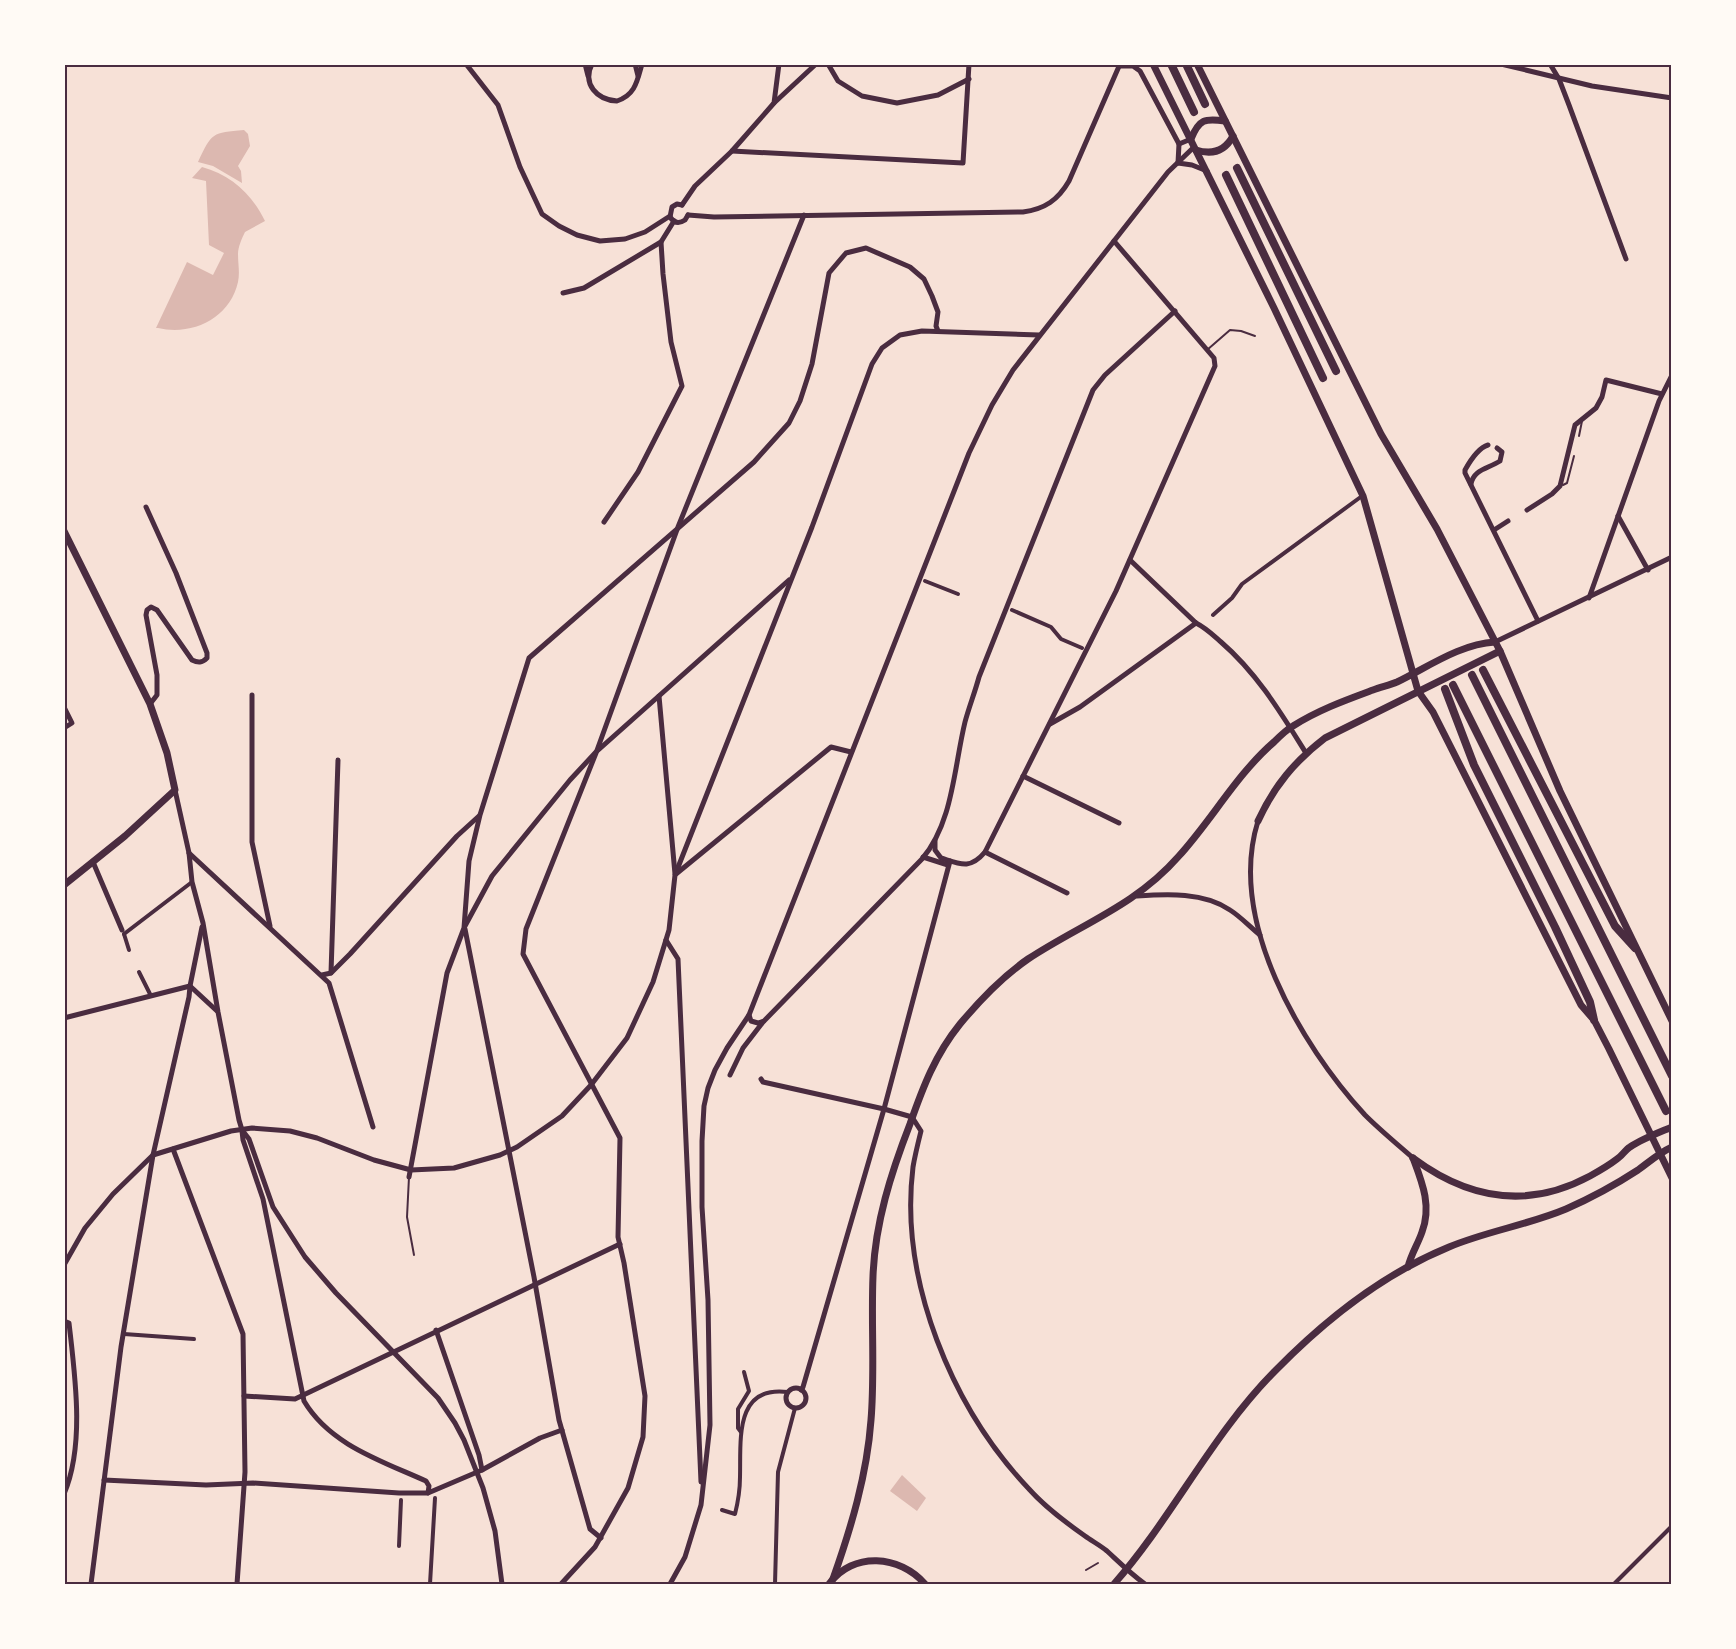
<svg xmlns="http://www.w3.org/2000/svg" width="1736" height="1649" viewBox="0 0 1736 1649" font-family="'Source Sans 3',sans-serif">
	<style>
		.water { fill: #dcb8b0 }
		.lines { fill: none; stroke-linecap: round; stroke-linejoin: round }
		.service { stroke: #4a2c40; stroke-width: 2 }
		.pedestrian { stroke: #4a2c40; stroke-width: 4 }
		.minor { stroke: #4a2c40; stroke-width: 5 }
		.tertiary { stroke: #4a2c40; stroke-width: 7 }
		.trunk { stroke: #4a2c40; stroke-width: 8 }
		.neatline { fill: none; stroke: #4a2c40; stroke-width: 2 }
	</style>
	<rect width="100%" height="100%" fill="#f7e1d7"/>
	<g class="water">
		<path d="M 244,130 L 248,134 L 250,146 L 238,166 L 241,171 L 242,183 L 213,166 L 198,162 C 212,132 212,133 244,130 Z"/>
		<path d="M 202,167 C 231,175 252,194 265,221 L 245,232 C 242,238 238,247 238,254 C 238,264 240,272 238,282 C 230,318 193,336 158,328 L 156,328 L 187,262 L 213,275 L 224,253 L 209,245 L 206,181 L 192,178 Z"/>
		<path d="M 902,1475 L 926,1498 L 917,1511 L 890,1491 Z"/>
	</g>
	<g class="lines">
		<g class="service">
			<path d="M 1207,350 L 1230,330 L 1241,331 L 1255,336"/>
			<path d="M 1579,436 L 1582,421"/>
			<path d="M 1563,485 L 1567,483 L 1574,456"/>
			<path d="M 409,1177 L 407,1217 L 414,1255"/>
			<path d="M 1086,1570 L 1098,1563"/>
		</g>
		<g class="pedestrian">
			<path d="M 925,581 L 958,594"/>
			<path d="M 1012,610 L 1051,627 L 1061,639 L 1082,648"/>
			<path d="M 1213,615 L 1232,598 L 1242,584 L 1362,496"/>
			<path d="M 124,934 L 192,882"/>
			<path d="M 124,934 L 129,950"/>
			<path d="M 139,972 L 151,996"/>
			<path d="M 124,1334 L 194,1339"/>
			<path d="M 741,1432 L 738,1428 L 738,1409 L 749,1391 L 744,1372"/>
			<path d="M 722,1510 L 735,1514 C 738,1502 740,1490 740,1477 C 741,1440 734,1385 788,1392"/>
			<path d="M 399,1546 L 401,1500"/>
			<path d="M 430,1584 L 435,1498"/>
			<path d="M 775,1584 L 778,1472 L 795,1408"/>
			<path d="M 1614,1584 L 1672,1526"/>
		</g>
		<g class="minor">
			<path d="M 466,64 L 498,105 L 520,167 L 542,214 L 559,226 L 577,235 L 600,241 L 625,239 L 645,232 L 670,216"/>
			<path d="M 585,64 L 588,76"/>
			<path d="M 592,64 C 582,84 597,100 617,101 C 635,95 637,82 642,64"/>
			<path d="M 635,64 L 638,76"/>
			<path d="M 828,64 L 838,81 L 862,96 L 897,103 L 938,95 L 969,79"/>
			<path d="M 1501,64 L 1592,86 L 1672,98"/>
			<path d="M 1550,64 L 1559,79 L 1569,105 L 1626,259"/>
			<path d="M 1120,66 L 1133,66 L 1140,71 L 1179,144 L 1191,139"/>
			<path d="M 774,103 L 816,64"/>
			<path d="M 732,151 L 963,163 L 969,64"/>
			<path d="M 1178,163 L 1192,165 L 1207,171"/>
			<path d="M 1178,163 L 1179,144"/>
			<path d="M 682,205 L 695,186 L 732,151 L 774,103 L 779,64"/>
			<path d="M 682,205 L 677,204 L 672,207 L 670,217 C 674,223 679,224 685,220 L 688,215"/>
			<path d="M 688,215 L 714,217 L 1023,212 C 1045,209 1058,200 1069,181 L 1120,64"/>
			<path d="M 563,293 L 584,288 L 661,242"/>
			<path d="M 1488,445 C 1478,448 1470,461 1465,470 L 1465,473 L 1538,621"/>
			<path d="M 1471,484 C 1474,469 1488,469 1500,461 L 1502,452 L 1497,448"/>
			<path d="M 146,507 L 176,573 L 207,653 L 207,658 C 202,663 198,663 192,660 L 157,610 L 151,607 L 147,610 L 146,615 L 157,675 L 157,695 L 150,704"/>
			<path d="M 1527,510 L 1552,494 L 1560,486 L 1575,425 L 1596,408 L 1602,397 L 1606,380 L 1662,394"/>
			<path d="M 1618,516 L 1648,570"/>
			<path d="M 604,522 L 638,472 L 682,386 L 671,342 L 663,274 L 661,242 L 674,221"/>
			<path d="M 1494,530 L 1508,521"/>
			<path d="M 1130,560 L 1196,623 C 1206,628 1213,635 1221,642 C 1257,673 1281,713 1306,753"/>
			<path d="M 1589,598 L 1659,401 L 1672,375"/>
			<path d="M 1495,642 L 1672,557"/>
			<path d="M 252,695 L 252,842 L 270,926"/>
			<path d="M 659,696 L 675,874"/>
			<path d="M 64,707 L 72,723 L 64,728"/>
			<path d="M 1050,724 L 1080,707 L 1196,623"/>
			<path d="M 1023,776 L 1119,823"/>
			<path d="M 175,790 L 189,853 L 192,882 L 203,923 L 218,1012 L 239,1120 L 242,1130 L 249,1139 L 273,1207 L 305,1257 L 336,1293 L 438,1398 L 455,1423 L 464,1440 L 483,1488 L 495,1531 L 502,1584"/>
			<path d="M 1258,821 C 1227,920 1300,1044 1365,1115 C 1380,1130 1397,1144 1413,1158"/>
			<path d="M 935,841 L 935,850 L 941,858 C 960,864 970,870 985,852 L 1116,591 L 1215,366 L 1214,358 L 1114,241"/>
			<path d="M 985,852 L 1067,893"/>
			<path d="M 189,853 L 329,983 L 373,1127"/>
			<path d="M 923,857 L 948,865"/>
			<path d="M 950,861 L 884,1109 L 912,1117 L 921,1131 C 918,1143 915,1155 913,1167 C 899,1280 952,1408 1029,1489 C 1045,1507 1065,1522 1085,1536 C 1092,1541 1101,1546 1107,1551 C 1120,1563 1131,1574 1145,1584"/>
			<path d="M 93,862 L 122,930"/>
			<path d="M 676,874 L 831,747 L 851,752"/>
			<path d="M 1137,896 C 1167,894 1204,892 1230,910 C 1241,917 1250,927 1260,935"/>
			<path d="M 465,926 L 492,876 L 570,780 L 596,752 L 789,580"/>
			<path d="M 465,929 L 534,1277 L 559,1420 L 590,1529 L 601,1538"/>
			<path d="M 666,940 L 678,959 L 701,1482"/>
			<path d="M 331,973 L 338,760"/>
			<path d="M 322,975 L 331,973 L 350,954 L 457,836 L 479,816"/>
			<path d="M 749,1015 L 751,1021 L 758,1023 L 764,1021 L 922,859 C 953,823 954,767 965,722 C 969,707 975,692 979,677 L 1093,390 L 1105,375 L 1175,311"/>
			<path d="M 64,1018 L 190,986 L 217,1011"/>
			<path d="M 730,1075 L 743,1048 L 763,1022"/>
			<path d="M 761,1079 L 763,1082 L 884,1109 L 803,1387 L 801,1390"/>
			<path d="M 242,1131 L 243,1140 L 263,1199 L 304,1401 C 330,1445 382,1461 426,1481 L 429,1486 L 428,1493"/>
			<path d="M 173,1149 L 243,1334 L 245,1472 L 237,1584"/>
			<path d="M 409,1177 L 447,973 L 464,928 L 469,861 L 480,815 L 529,658 L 754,462 L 789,423 L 800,401 L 812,364 L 829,273 L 846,253 L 866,248 L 910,267 L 924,279 L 932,296 L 938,312 L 936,326 L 938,331"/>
			<path d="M 64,1265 L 85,1228 L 113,1194 L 153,1155 L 231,1131 L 252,1128 L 290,1131 L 317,1138 L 374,1160 L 411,1170 L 454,1168 L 500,1155 L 517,1147 L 562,1116 L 591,1085 L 627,1038 L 653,982 L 669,930 L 675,875 L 812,527 L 872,364 L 882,348 L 900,335 L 922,331 L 1039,335"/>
			<path d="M 64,1321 L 69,1323 C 75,1376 85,1445 64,1494"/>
			<path d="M 436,1330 L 479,1455 L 482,1470"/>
			<circle cx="796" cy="1398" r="10"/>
			<path d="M 244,1396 L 295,1399 L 620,1244"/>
			<path d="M 104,1480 L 206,1485 L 253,1483 L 399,1493 L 428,1493 L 482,1470 L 540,1438 L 562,1430"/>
			<path d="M 91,1584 L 121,1347 L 153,1155 L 189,997 L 190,986 L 202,927"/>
			<path d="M 561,1584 L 595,1547 L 628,1488 L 643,1437 L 645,1396 L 624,1263 L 618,1237 L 620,1138 L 523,954 L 526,929 L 596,753 L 678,527 L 804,215"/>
			<path d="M 670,1584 L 685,1557 L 701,1505 L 710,1425 L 708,1300 L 702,1207 L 702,1141 L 704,1106 L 708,1088 L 715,1070 L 727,1048 L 749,1015 L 969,453 L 992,405 L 1013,370 L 1168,172 L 1194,147"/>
		</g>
		<g class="tertiary">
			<path d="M 1153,64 L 1274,308 L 1363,496 L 1418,691 L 1433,712 L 1581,1005 L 1594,1020 L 1609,1049 L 1672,1178"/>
			<path d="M 1197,64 L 1381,434 L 1437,529 L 1500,651 L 1560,791 L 1672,1021"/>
			<path d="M 1191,139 C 1199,119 1205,118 1225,121"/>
			<path d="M 1196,150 C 1212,155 1225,151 1233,136"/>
			<path d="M 64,531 L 150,704 L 167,753 L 175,790 L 125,836 L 64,885"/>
			<path d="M 1258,821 C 1274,786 1295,761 1325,738 L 1500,651"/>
			<path d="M 1413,1158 C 1468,1199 1527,1210 1590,1176 C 1599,1171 1608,1166 1617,1159 C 1622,1156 1625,1150 1630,1147 C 1642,1139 1658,1133 1672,1127"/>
			<path d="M 1408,1267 C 1411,1254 1418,1244 1422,1232 C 1432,1206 1422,1182 1413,1158"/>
			<path d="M 833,1579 C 851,1528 867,1475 871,1420 C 875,1372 871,1324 873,1276 C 875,1223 891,1173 910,1124 C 923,1087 935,1055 960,1024 C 980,1000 1002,977 1028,959 C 1081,924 1135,906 1178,857 C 1212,820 1236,775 1274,742 C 1280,736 1286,730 1293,726 C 1318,710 1346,700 1373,690 C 1381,687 1390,685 1397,682 C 1428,667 1460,644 1495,642"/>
			<path d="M 829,1584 C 853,1551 900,1555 925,1584"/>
			<path d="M 1114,1584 C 1173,1517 1212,1434 1276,1370 C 1326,1319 1383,1274 1449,1247 C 1487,1231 1528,1225 1566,1209 C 1591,1198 1615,1185 1638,1170 C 1649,1162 1659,1153 1672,1147"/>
		</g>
		<g class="trunk">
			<path d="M 1171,64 L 1194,112"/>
			<path d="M 1186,64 L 1205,104"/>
			<path d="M 1237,168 L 1336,371"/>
			<path d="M 1226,175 L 1323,378"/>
			<path d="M 1483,670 L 1615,926 L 1635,948"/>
			<path d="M 1472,675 L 1672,1076"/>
			<path d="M 1453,685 L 1666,1111"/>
			<path d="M 1445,689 L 1474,765 L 1555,927 L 1590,1002 L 1594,1020"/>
		</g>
	</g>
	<rect width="1736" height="1649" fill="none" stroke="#fffaf5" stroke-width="132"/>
	<rect x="66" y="66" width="1604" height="1517" class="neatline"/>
</svg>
